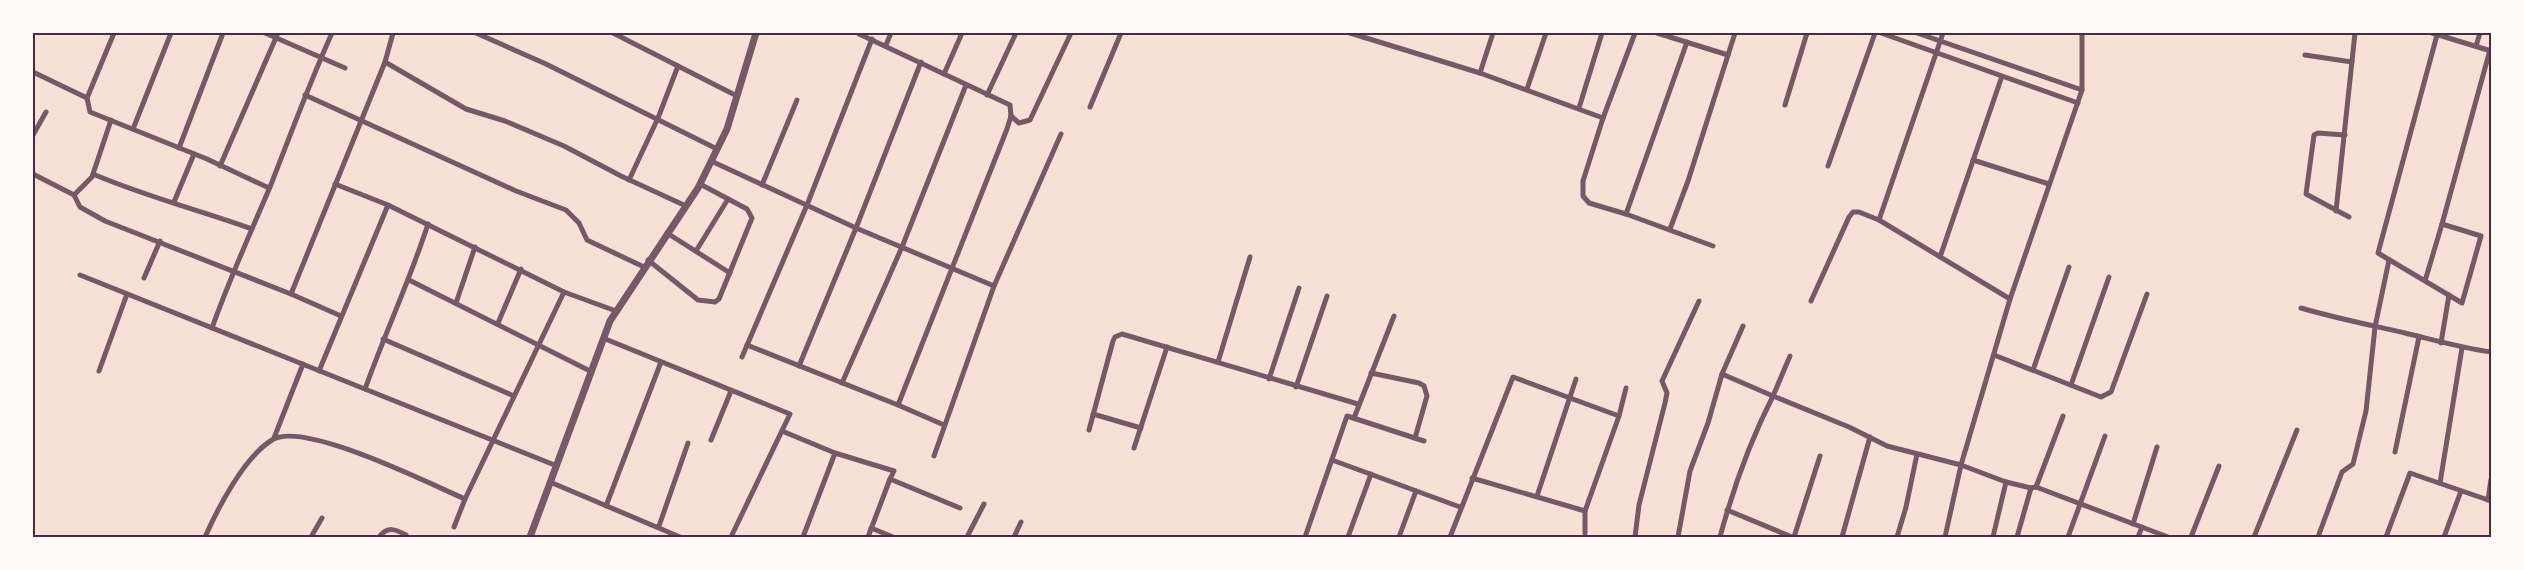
<svg xmlns="http://www.w3.org/2000/svg" width="2524" height="570" viewBox="0 0 2524 570" font-family="Georgia,serif">
	<style>
		.lines { fill: none; stroke-linecap: round; stroke-linejoin: round }
		.minor { stroke: #755966; stroke-width: 5 }
		.tertiary { stroke: #755966; stroke-width: 7 }
		.neatline { fill: none; stroke: #4a2c40; stroke-width: 2 }
	</style>
	<rect width="100%" height="100%" fill="#f7e1d7"/>
	<g class="lines">
		<g class="minor">
			<path d="M 265,33 L 345,68"/>
			<path d="M 476,33 L 546,64 L 717,149"/>
			<path d="M 613,33 L 737,96"/>
			<path d="M 1350,33 L 1480,73 L 1603,118 L 1635,33"/>
			<path d="M 1657,33 L 1728,55"/>
			<path d="M 1881,33 L 2078,103"/>
			<path d="M 1917,33 L 2082,90"/>
			<path d="M 2432,33 L 2491,51"/>
			<path d="M 886,45 L 891,33"/>
			<path d="M 2476,46 L 2480,33"/>
			<path d="M 2305,55 L 2352,62"/>
			<path d="M 385,62 L 466,109 L 505,121 L 564,146 L 621,176 L 686,206"/>
			<path d="M 33,72 L 87,98 L 90,112 L 207,159 L 269,188"/>
			<path d="M 1480,73 L 1493,33"/>
			<path d="M 944,74 L 962,33"/>
			<path d="M 1527,89 L 1546,33"/>
			<path d="M 305,95 L 516,191 L 566,210 L 579,223 L 587,240 L 644,267"/>
			<path d="M 987,95 L 1016,33"/>
			<path d="M 87,98 L 114,33"/>
			<path d="M 1785,105 L 1807,33"/>
			<path d="M 1090,107 L 1121,33"/>
			<path d="M 1579,108 L 1602,33"/>
			<path d="M 1011,116 L 1019,123 L 1030,120 L 1071,33"/>
			<path d="M 1603,118 L 1583,181 L 1583,196 L 1589,203 L 1626,214 L 1713,246"/>
			<path d="M 133,129 L 171,33"/>
			<path d="M 33,135 L 46,112"/>
			<path d="M 2345,135 L 2318,133 L 2314,135 L 2306,194 L 2349,217"/>
			<path d="M 179,148 L 223,33"/>
			<path d="M 1973,160 L 2049,184"/>
			<path d="M 711,161 L 856,228 L 994,286"/>
			<path d="M 220,166 L 278,33"/>
			<path d="M 1828,166 L 1875,33"/>
			<path d="M 33,174 L 74,195 L 80,207 L 105,221 L 291,294"/>
			<path d="M 93,174 C 144,196 199,210 252,229"/>
			<path d="M 629,180 L 658,118 L 678,66"/>
			<path d="M 335,184 L 388,205"/>
			<path d="M 762,185 L 797,100"/>
			<path d="M 74,195 L 92,177 L 111,120"/>
			<path d="M 174,202 L 194,154"/>
			<path d="M 2336,211 L 2355,33"/>
			<path d="M 1626,214 L 1687,42"/>
			<path d="M 1879,220 L 1943,33"/>
			<path d="M 2442,224 L 2490,50"/>
			<path d="M 1670,229 L 1688,181 L 1735,33"/>
			<path d="M 667,233 L 730,273"/>
			<path d="M 696,251 L 728,199"/>
			<path d="M 1940,257 L 2002,76"/>
			<path d="M 648,260 L 698,300 L 715,302 L 719,299 L 752,218 L 747,209 L 700,184"/>
			<path d="M 80,275 L 557,466"/>
			<path d="M 144,278 L 160,241"/>
			<path d="M 409,280 L 590,371"/>
			<path d="M 2425,281 L 2442,224 L 2481,236 L 2462,303 L 2378,253 L 2437,35"/>
			<path d="M 1811,301 L 1849,217 L 1853,212 L 1859,212 L 1879,220 L 2010,299"/>
			<path d="M 456,303 L 475,247"/>
			<path d="M 2301,308 C 2335,318 2370,325 2405,333 C 2434,340 2462,348 2491,352"/>
			<path d="M 341,316 L 291,294 L 385,62 L 393,33"/>
			<path d="M 498,323 L 521,269"/>
			<path d="M 212,328 C 229,280 250,234 270,187 C 290,136 309,84 332,33"/>
			<path d="M 603,338 L 790,414 L 731,537"/>
			<path d="M 383,339 L 514,396"/>
			<path d="M 2441,343 L 2449,295"/>
			<path d="M 747,345 L 898,405 L 1007,129 L 1011,116 L 1010,105 L 859,34"/>
			<path d="M 1994,355 L 2101,397 L 2111,392 L 2147,294"/>
			<path d="M 1790,356 L 1773,396 L 1849,427 L 1887,446 L 1961,465 L 2006,482 L 2031,488 L 2036,487 L 2168,537"/>
			<path d="M 742,357 L 807,205 L 872,39"/>
			<path d="M 1218,362 L 1250,257"/>
			<path d="M 799,366 L 856,228 L 921,62"/>
			<path d="M 2033,370 L 2069,267"/>
			<path d="M 99,371 L 127,294"/>
			<path d="M 319,371 L 388,205 L 564,292 L 616,311"/>
			<path d="M 1371,373 L 1419,383 L 1424,386 L 1427,396 L 1415,438"/>
			<path d="M 1722,374 L 1743,326"/>
			<path d="M 1269,379 L 1299,288"/>
			<path d="M 842,383 L 902,247 L 966,85"/>
			<path d="M 2071,385 L 2109,277"/>
			<path d="M 1296,387 L 1327,296"/>
			<path d="M 365,389 C 385,333 410,280 428,224"/>
			<path d="M 898,405 L 944,425"/>
			<path d="M 1093,414 L 1141,428"/>
			<path d="M 1354,418 L 1394,316"/>
			<path d="M 1089,430 L 1113,341 L 1115,337 L 1122,334 L 1358,404"/>
			<path d="M 782,431 L 835,453 L 894,471 L 890,479"/>
			<path d="M 274,438 L 303,364"/>
			<path d="M 711,440 L 731,391"/>
			<path d="M 1134,448 L 1167,347"/>
			<path d="M 2395,452 L 2419,337"/>
			<path d="M 934,456 L 994,286 L 1061,134"/>
			<path d="M 1332,460 L 1460,507"/>
			<path d="M 1472,478 L 1585,511"/>
			<path d="M 550,482 L 680,537"/>
			<path d="M 2440,483 L 2462,348"/>
			<path d="M 2036,487 L 2063,416"/>
			<path d="M 1537,496 L 1576,379"/>
			<path d="M 2488,500 L 2491,479"/>
			<path d="M 606,506 L 661,362"/>
			<path d="M 1727,510 L 1792,537"/>
			<path d="M 2133,524 L 2157,447"/>
			<path d="M 659,526 L 688,443"/>
			<path d="M 454,527 L 465,499 L 564,292"/>
			<path d="M 871,528 L 893,537"/>
			<path d="M 1585,533 L 1585,511 L 1619,416 L 1626,388"/>
			<path d="M 205,537 C 218,508 244,457 272,440 C 303,420 430,484 465,499"/>
			<path d="M 311,537 L 322,518"/>
			<path d="M 379,537 C 388,526 395,529 406,535"/>
			<path d="M 803,537 L 835,453"/>
			<path d="M 868,537 L 890,479 L 960,508"/>
			<path d="M 967,537 L 984,504"/>
			<path d="M 1014,537 L 1021,522"/>
			<path d="M 1305,537 L 1347,416 L 1424,441"/>
			<path d="M 1348,537 L 1371,474"/>
			<path d="M 1399,537 L 1416,491"/>
			<path d="M 1450,537 L 1513,377 L 1619,416"/>
			<path d="M 1635,537 L 1639,505 L 1665,403 L 1667,393 L 1662,381 L 1699,301"/>
			<path d="M 1678,537 L 1690,471 L 1708,423 L 1722,374 L 1773,396 C 1750,441 1733,489 1720,537"/>
			<path d="M 1794,537 L 1820,456"/>
			<path d="M 1842,537 L 1870,437"/>
			<path d="M 1897,537 L 1906,507 L 1917,454"/>
			<path d="M 1945,537 L 1961,465 L 2010,299 L 2082,90 L 2082,33"/>
			<path d="M 1993,537 L 2006,482"/>
			<path d="M 2017,537 L 2031,488"/>
			<path d="M 2068,537 L 2105,436"/>
			<path d="M 2138,537 L 2142,527"/>
			<path d="M 2191,537 L 2219,466"/>
			<path d="M 2254,537 L 2297,430"/>
			<path d="M 2318,537 L 2342,472 L 2353,464 L 2366,411 L 2375,327 L 2389,260"/>
			<path d="M 2386,537 L 2410,473 L 2491,501"/>
			<path d="M 2444,537 L 2461,491"/>
		</g>
		<path class="tertiary" d="M 530,537 L 610,321 L 698,188 L 727,129 L 756,33"/>
	</g>
	<rect width="2524" height="570" fill="none" stroke="#fffaf5" stroke-width="69"/>
	<rect x="34" y="34" width="2456" height="502" class="neatline"/>
</svg>
